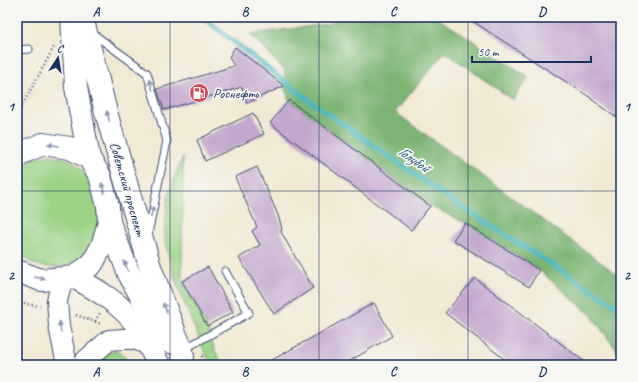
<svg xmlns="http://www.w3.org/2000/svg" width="638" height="382" viewBox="0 0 638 382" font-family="Caveat,sans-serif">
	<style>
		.green { fill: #9bd386; stroke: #5b8172 }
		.forest { fill: #7cb573; stroke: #4c7268 }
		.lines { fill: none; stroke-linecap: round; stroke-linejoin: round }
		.stream { stroke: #48b7bf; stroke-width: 5 }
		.building { fill: #c3a8ce }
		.service-casing { stroke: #3b4b70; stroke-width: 9 }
		.secondary-casing { stroke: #3b4b70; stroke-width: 22 }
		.primary-casing { stroke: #3b4b70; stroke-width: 24 }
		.path { stroke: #3b4b70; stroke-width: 2.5; stroke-dasharray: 1 3; stroke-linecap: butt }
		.service { stroke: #fff; stroke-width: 7 }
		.secondary { stroke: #fff; stroke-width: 20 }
		.primary { stroke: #fff; stroke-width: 22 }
		.oneway { fill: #8d97ae }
		.grid { fill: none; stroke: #1b2f5e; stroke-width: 1; stroke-opacity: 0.55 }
		.labels { text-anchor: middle; stroke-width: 3.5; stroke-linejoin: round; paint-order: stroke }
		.poi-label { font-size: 14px; fill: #1b2f5e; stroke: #f6f6f2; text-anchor: start }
		.street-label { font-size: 14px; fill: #1b2f5e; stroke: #f6f6f2 }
		.water-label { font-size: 15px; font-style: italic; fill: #28587b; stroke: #f6f6f2 }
		.neatline { fill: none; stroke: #1b2f5e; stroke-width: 1.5 }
		.grid-label { font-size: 13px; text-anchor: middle; font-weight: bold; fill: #1b2f5e }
	</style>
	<rect width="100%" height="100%" fill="#f6f6f2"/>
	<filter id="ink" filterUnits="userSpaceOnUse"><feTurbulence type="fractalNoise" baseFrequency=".025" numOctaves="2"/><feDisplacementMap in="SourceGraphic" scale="8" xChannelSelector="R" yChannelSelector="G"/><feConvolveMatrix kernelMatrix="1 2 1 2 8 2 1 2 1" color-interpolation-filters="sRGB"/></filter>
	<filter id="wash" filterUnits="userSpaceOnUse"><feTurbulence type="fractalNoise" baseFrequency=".012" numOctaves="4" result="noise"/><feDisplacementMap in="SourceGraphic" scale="16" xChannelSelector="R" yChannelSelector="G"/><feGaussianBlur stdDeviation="0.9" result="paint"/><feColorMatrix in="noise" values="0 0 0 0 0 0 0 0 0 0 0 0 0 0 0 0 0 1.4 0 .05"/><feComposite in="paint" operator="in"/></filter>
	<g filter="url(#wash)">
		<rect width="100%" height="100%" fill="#f1e9d3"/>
		<g class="green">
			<path d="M 51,155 C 57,157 66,158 71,161 C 96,176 105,216 94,241 C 83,264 57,272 34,264 C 28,262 22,255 17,251 L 17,169 L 31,159 Z"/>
			<path d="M 183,156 L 182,281 L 207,326 L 214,349 L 223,365 L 213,365 L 205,353 L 177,285 L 165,243 L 165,225 L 168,196 Z"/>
			<path d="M 116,351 L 124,356 L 129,365 L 93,365 L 102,355 Z"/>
		</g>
		<path class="forest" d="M 343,17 L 436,17 L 529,77 L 513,100 L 445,52 L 395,112 L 621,277 L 621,356 L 591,315 L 539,270 L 465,223 L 430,206 L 289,100 L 284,86 L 285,71 L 250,34 L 328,24 Z"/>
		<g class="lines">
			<path class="stream" d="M 202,17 L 314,104 L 451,200 L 621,309"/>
		</g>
		<g id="blocks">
			<g class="building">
				<path d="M 466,17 L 621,17 L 621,120 L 591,99 L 591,98 Z"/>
				<path d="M 235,47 L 284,86 L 247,103 L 242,87 L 164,110 L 157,89 L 234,66 L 229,57 Z"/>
				<path d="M 289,100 L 430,206 L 411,230 L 270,123 Z"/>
				<path d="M 253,113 L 264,134 L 205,161 L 197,140 Z"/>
				<path d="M 257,167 L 278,215 L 282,229 L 281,232 L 313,288 L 274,314 L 239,258 L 260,245 L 252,231 L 257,227 L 235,177 Z"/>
				<path d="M 465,223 L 539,270 L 529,287 L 453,240 Z"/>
				<path d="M 208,267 L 233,312 L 207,326 L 182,281 Z"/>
				<path d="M 475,278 L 589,365 L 512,365 L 445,313 Z"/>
				<path d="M 374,303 L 392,336 L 343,365 L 263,365 Z"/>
			</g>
		</g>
	</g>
	<g filter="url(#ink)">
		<use href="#blocks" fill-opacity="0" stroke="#3b4b70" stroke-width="1"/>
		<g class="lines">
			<g class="service-casing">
				<g id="service">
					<path d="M 92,33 L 147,73 L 167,141 L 148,234"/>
					<path d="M 17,50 L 29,49"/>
					<path d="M 184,349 L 249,313 L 225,271"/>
				</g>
			</g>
			<g class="secondary-casing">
				<g id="secondary">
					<path d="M 63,279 L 57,300 L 59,326 L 67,365"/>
					<path d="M 85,365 L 86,360 L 109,340 L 123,339 L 134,339 L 147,344"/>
				</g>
			</g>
			<g class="primary-casing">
				<g id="primary">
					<path d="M 72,17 L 76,87 L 89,158"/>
					<path d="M 82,17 L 106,112 L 150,267 L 175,333 L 182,350 L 183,357"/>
					<path d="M 17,155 L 43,144 L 70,148 L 89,158 L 100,176 L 108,206 L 109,222 L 102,246 L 92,264 L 74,277 L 41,280 L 17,271"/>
					<path d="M 109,222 L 129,274 L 160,331 L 170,342"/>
					<path d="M 74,277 C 97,290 120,303 136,324 C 145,337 152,352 159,365"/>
				</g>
			</g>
			<g class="path">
				<path d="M 17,115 L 54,47"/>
				<path d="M 17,299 L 26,304 L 40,306"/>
				<path d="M 76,315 L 101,324"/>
				<path d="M 95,321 L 100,313"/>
				<path d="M 202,356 L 206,365"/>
			</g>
			<use href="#service" class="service"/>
			<use href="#secondary" class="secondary"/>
			<use href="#primary" class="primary"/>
		</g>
		<defs><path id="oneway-solid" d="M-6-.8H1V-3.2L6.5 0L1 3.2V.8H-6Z"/></defs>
		<g class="oneway">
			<use href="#oneway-solid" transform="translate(151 85) rotate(-106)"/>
			<use href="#oneway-solid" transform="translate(108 116) rotate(-106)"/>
			<use href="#oneway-solid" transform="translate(53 145) rotate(-171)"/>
			<use href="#oneway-solid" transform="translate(103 188) rotate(-105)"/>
			<use href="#oneway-solid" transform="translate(152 212) rotate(-78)"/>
			<use href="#oneway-solid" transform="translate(126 266) rotate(-111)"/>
			<use href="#oneway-solid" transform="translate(40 278) rotate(10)"/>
			<use href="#oneway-solid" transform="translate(165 308) rotate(-110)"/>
			<use href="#oneway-solid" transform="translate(60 327) rotate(-98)"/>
		</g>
	</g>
	<path class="grid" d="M 170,17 L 170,365M 319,17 L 319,365M 468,17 L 468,365M 17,191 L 621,191"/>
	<defs>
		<g id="fuel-disc" transform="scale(1)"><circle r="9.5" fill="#d1495b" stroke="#f6f6f2"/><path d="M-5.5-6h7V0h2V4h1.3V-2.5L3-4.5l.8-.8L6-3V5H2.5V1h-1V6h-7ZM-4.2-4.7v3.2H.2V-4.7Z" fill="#fff"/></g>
	</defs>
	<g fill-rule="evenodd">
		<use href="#fuel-disc" x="199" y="93"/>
	</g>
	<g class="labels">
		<g class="poi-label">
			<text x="213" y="98">Роснефть</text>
		</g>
		<g class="street-label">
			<text transform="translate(128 189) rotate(74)" y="5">Советский проспект</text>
		</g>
		<g class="water-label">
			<text transform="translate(414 159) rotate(35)" y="5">Голубой</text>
		</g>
	</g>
	<rect width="638" height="382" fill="none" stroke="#f6f6f2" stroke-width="44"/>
	<g transform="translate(58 58) rotate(12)" stroke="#f6f6f2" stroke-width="3" paint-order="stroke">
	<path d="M0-3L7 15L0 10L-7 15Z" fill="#1b2f5e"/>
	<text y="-6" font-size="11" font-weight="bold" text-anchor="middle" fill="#1b2f5e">С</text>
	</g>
	<path d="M472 56v6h119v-6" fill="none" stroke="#1b2f5e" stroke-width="2"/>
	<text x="478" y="56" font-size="12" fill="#1b2f5e" stroke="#f6f6f2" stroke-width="3" paint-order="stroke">50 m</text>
	<rect x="22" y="22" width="594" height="338" class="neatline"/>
	<g class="grid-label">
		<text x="96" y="16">A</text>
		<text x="245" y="16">B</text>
		<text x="393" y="16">C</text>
		<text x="542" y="16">D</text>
		<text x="11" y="111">1</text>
		<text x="627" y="111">1</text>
		<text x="11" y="280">2</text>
		<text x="627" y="280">2</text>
		<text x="96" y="376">A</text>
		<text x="245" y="376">B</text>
		<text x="393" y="376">C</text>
		<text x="542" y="376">D</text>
	</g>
</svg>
